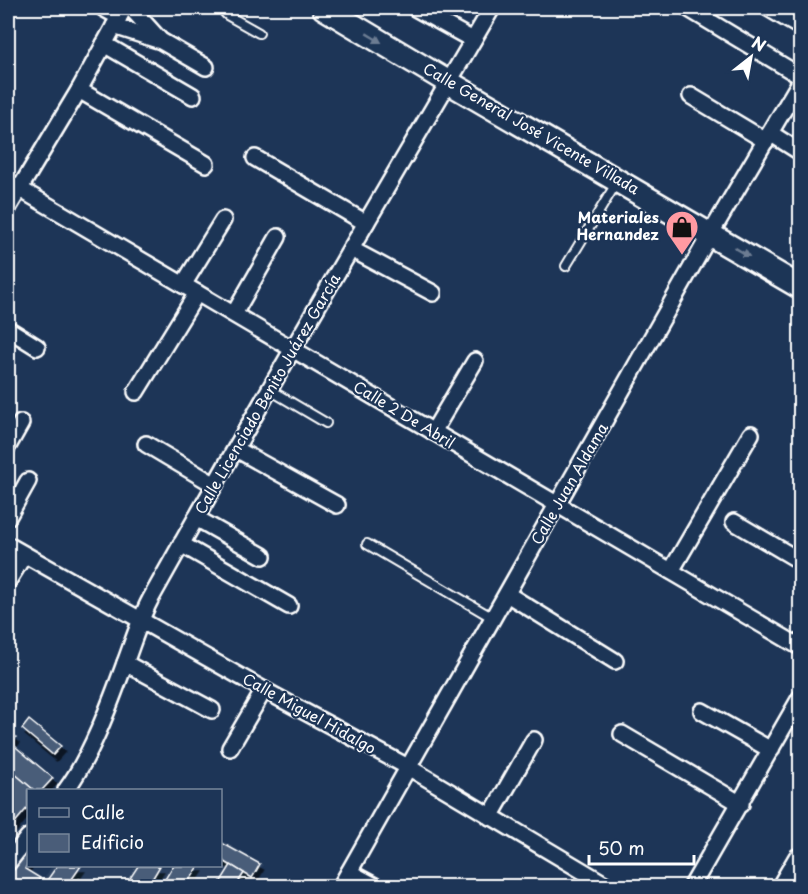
<svg xmlns="http://www.w3.org/2000/svg" width="808" height="894" viewBox="0 0 808 894" font-family="'Playpen Sans',sans-serif">
	<style>
		.built { fill: #2a4161 }
		.building { fill: #4a5d79; stroke: #fff; stroke-width: 1.5; filter: url(#shadow) }
		.lines { fill: none; stroke-linecap: round; stroke-linejoin: round }
		.service-casing { stroke: #fff; stroke-width: 12 }
		.minor-casing { stroke: #fff; stroke-width: 20 }
		.secondary-casing { stroke: #fff; stroke-width: 27 }
		.service { stroke: #1d3557; stroke-width: 8 }
		.minor { stroke: #1d3557; stroke-width: 15 }
		.secondary { stroke: #1d3557; stroke-width: 22 }
		.oneway { fill: #6c7c92 }
		.labels { text-anchor: middle; stroke-width: 4.5; stroke-linejoin: round; paint-order: stroke }
		.street-label { font-size: 15px; fill: #fff; stroke: #1d3557 }
		.poi-label { font-size: 15px; font-weight: bold; fill: #fff; stroke: #1d3557; text-anchor: end }
	</style>
	<defs>
		<filter id="shadow"><feDropShadow dx="3.5" dy="6" stdDeviation="0" flood-color="#0009"/></filter>
	</defs>
	<rect width="100%" height="100%" fill="#1d3557"/>
	<filter id="ink" filterUnits="userSpaceOnUse"><feTurbulence type="fractalNoise" baseFrequency=".0167" numOctaves="2"/><feDisplacementMap in="SourceGraphic" scale="12" xChannelSelector="R" yChannelSelector="G"/><feConvolveMatrix kernelMatrix="1 2 1 2 8 2 1 2 1" color-interpolation-filters="sRGB"/></filter>
	<g filter="url(#ink)">
		<path class="built" d="M 221,840 L 263,865 L 250,886 L 39,886 L 52,866 L 220,866 Z"/>
		<g class="building">
			<path d="M 29,720 L 61,746 L 53,755 L 22,729 Z"/>
			<path d="M 11,733 L 16,737 L 11,743 L 53,778 L 42,790 L 34,790 L 8,768 L 8,737 Z"/>
			<path d="M 8,768 L 34,790 L 28,790 L 28,807 L 8,831 Z"/>
			<path d="M 220,842 L 260,864 L 252,878 L 220,859 Z"/>
			<path d="M 22,849 L 28,853 L 28,863 L 25,869 L 40,878 L 35,886 L 24,886 L 8,876 Z"/>
			<path d="M 231,865 L 244,873 L 239,881 L 247,886 L 218,886 Z"/>
			<path d="M 57,866 L 81,866 L 67,886 L 43,886 Z"/>
			<path d="M 138,866 L 160,866 L 148,886 L 125,886 Z"/>
			<path d="M 173,866 L 199,866 L 186,886 L 161,886 Z"/>
			<path d="M 79,879 L 91,886 L 75,886 Z"/>
		</g>
		<g class="lines">
			<g class="service-casing">
				<g id="service">
					<path d="M 225,8 L 225,13 L 227,15 L 259,33"/>
					<path d="M 566,266 L 617,182"/>
					<path d="M 270,390 L 326,423"/>
					<path d="M 367,544 L 493,618"/>
				</g>
			</g>
			<g class="minor-casing">
				<g id="minor">
					<path d="M 103,8 L 119,17"/>
					<path d="M 131,8 L 159,39"/>
					<path d="M 415,8 L 473,40"/>
					<path d="M 768,8 L 800,27"/>
					<path d="M 689,9 L 800,76"/>
					<path d="M 114,26 L 161,41 L 206,67"/>
					<path d="M 104,44 L 193,96"/>
					<path d="M 79,90 L 206,164"/>
					<path d="M 691,96 L 766,141"/>
					<path d="M 770,133 L 800,152"/>
					<path d="M 255,158 L 366,223"/>
					<path d="M 8,182 L 800,647"/>
					<path d="M 8,208 L 79,90 L 124,8"/>
					<path d="M 351,249 L 433,293"/>
					<path d="M 183,285 L 223,220"/>
					<path d="M 234,314 L 278,237"/>
					<path d="M 8,329 L 37,347"/>
					<path d="M 136,392 L 197,293"/>
					<path d="M 433,432 L 475,361"/>
					<path d="M 146,444 L 215,485"/>
					<path d="M 8,446 L 21,423"/>
					<path d="M 236,449 L 337,505"/>
					<path d="M 8,517 L 28,481"/>
					<path d="M 196,518 L 263,556"/>
					<path d="M 734,522 L 800,561"/>
					<path d="M 181,544 L 289,606"/>
					<path d="M 8,545 L 264,690 L 408,767 L 608,886"/>
					<path d="M 671,571 L 751,434"/>
					<path d="M 8,581 L 24,555"/>
					<path d="M 507,594 L 615,661"/>
					<path d="M 125,663 L 212,710"/>
					<path d="M 702,711 L 771,750"/>
					<path d="M 622,734 L 741,804"/>
					<path d="M 230,748 L 264,690"/>
					<path d="M 66,790 C 91,756 110,704 125,663 C 133,642 139,621 150,600 C 261,401 377,204 492,8"/>
					<path d="M 490,817 L 534,740"/>
					<path d="M 8,863 L 28,837"/>
					<path d="M 349,872 L 375,886"/>
					<path d="M 341,886 L 711,233 L 800,82"/>
					<path d="M 692,886 L 800,698"/>
					<path d="M 780,886 L 797,857"/>
				</g>
			</g>
			<g class="secondary-casing">
				<path id="secondary" d="M 324,8 L 448,82 L 800,287"/>
			</g>
			<use href="#service" class="service"/>
			<use href="#minor" class="minor"/>
			<use href="#secondary" class="secondary"/>
		</g>
		<defs><path id="oneway-solid" d="M-6-.8H1V-3.2L6.5 0L1 3.2V.8H-6Z" transform="scale(1.5)"/></defs>
		<g class="oneway">
			<use href="#oneway-solid" transform="translate(374 38) rotate(31)"/>
			<use href="#oneway-solid" transform="translate(742 252) rotate(31)"/>
		</g>
	</g>
	<defs>
		<g id="shop-pin" transform="scale(1.725)"><path d="M0 17L-7.5 6A9.5 9.5 0 1 1 7.5 6Z" fill="#ff9aa2" stroke="#1d3557"/><path d="M-5-2.5h2.3a2.7 3.5 0 0 1 5.4 0H5L5.5 6h-11ZM-1.5-2.5h3a1.5 2.3 0 0 0-3 0Z" fill="#111"/></g>
	</defs>
	<g fill-rule="evenodd">
		<use href="#shop-pin" x="682" y="227"/>
	</g>
	<g class="labels">
		<g class="street-label">
			<text transform="translate(531 129) rotate(30)" y="5">Calle General José Vicente Villada</text>
			<text transform="translate(268 394) rotate(-60)" y="5">Calle Licenciado Benito Juárez García</text>
			<text transform="translate(404 415) rotate(31)" y="5">Calle 2 De Abril</text>
			<text transform="translate(570 484) rotate(-60)" y="5">Calle Juan Aldama</text>
			<text transform="translate(309 714) rotate(29)" y="5">Calle Miguel Hidalgo</text>
		</g>
		<g class="poi-label">
			<text x="659" y="223">Materiales<tspan x="659" dy="17">Hernandez</tspan></text>
		</g>
	</g>
	<rect width="808" height="894" fill="none" stroke="#1d3557" stroke-width="30"/>
	<rect x="15" y="15" width="778" height="864" fill="none" stroke="#fff" stroke-width="2" filter="url(#ink)"/>
	<rect x="27" y="789" width="195" height="78" fill="#1d3557" stroke="#77869a" stroke-width="1.5"/>
	<rect x="39" y="808" width="30" height="9" fill="#1d3557" stroke="#77869a" stroke-width="1.5"/>
	<text x="81" y="819" font-size="18" fill="#ffffff">Calle</text>
	<rect x="39" y="834" width="30" height="18" fill="#4a5d79" stroke="#77869a" stroke-width="1.5"/>
	<text x="81" y="849" font-size="18" fill="#ffffff">Edificio</text>
	<g transform="translate(751 57) rotate(31)" stroke="#1d3557" stroke-width="4.5" paint-order="stroke">
	<path d="M0-4.5L10 22L0 15L-10 22Z" fill="#ffffff"/>
	<text y="-9" font-size="16" font-weight="bold" text-anchor="middle" fill="#ffffff">N</text>
	</g>
	<path d="M589 855v9h105v-9" fill="none" stroke="#ffffff" stroke-width="3"/>
	<text x="598" y="855" font-size="18" fill="#ffffff" stroke="#1d3557" stroke-width="4.5" paint-order="stroke">50 m</text>
</svg>
